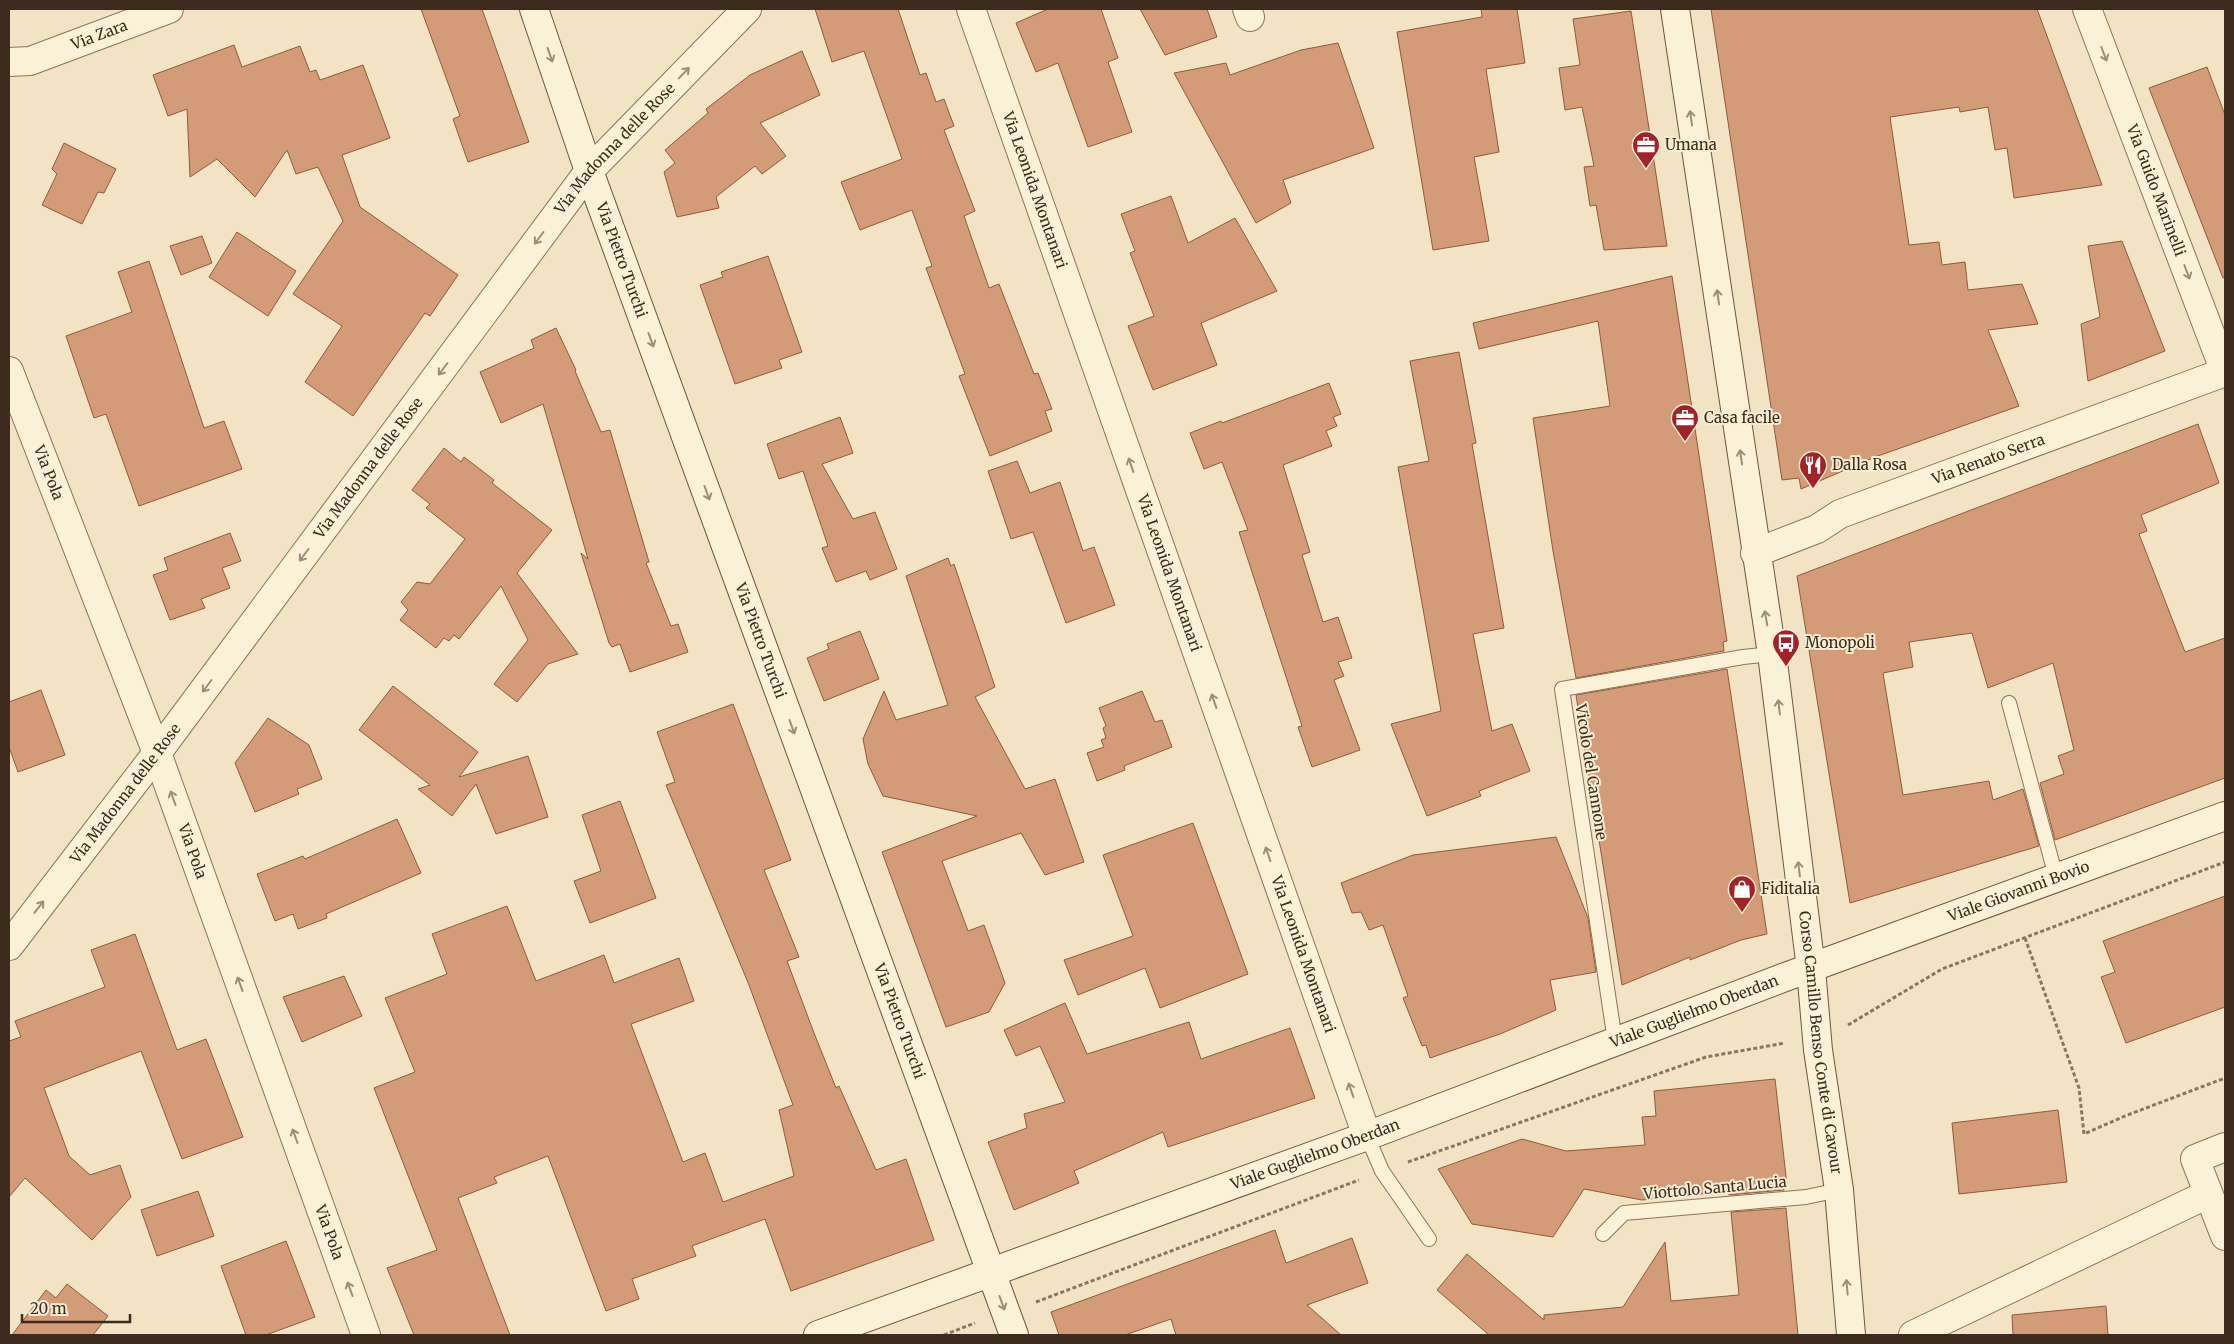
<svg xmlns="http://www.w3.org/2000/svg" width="2234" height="1344" viewBox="0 0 2234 1344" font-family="Merriweather,serif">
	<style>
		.building { fill: #d39b77; stroke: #8f5b3c }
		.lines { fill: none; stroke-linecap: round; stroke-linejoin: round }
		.lane-casing { stroke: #8e7458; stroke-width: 16 }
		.street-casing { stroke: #8e7458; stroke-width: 30 }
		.secondary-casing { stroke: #70553b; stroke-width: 30 }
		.path { stroke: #8e7458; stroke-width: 3; stroke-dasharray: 4 2.5; stroke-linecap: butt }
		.lane { stroke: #fbf0d8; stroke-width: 14 }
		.street { stroke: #fbf0d8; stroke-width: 28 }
		.secondary { stroke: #fbf0d8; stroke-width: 28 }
		.oneway { stroke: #9c8e7b }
		.labels { text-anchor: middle; stroke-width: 4; stroke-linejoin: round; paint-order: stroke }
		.street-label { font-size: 15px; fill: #3d2c1e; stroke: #f8edd4 }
		.poi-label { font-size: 15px; fill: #3d2c1e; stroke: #f8edd4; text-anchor: start }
	</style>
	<rect width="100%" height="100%" fill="#f2e3c4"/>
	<g class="building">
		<path d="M 421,9 L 482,9 L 529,142 L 468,162 L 453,119 L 460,116 Z"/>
		<path d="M 815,9 L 898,9 L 920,75 L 926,73 L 936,102 L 944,99 L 954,126 L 944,130 L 975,211 L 964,216 L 989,288 L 999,284 L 1034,374 L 1038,373 L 1052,409 L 1045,411 L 1052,431 L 990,456 L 959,376 L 965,374 L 926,268 L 932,266 L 912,210 L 860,230 L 841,182 L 902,159 L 864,51 L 832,62 Z"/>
		<path d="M 1048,9 L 1101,9 L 1118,58 L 1108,62 L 1132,132 L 1088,147 L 1058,63 L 1036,72 L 1016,23 Z"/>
		<path d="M 1140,9 L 1207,9 L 1217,37 L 1165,55 Z"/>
		<path d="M 1481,9 L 1517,9 L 1525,63 L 1486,69 L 1499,152 L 1474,157 L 1489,241 L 1433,250 L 1397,32 L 1482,17 Z"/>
		<path d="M 1711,9 L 2037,9 L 2102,185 L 2014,198 L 2007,148 L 1995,150 L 1988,107 L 1960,112 L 1959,107 L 1890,117 L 1909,245 L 1939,242 L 1942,265 L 1965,262 L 1968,290 L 2022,284 L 2038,324 L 1988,330 L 2019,406 L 1875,457 L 1801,489 L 1799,478 L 1782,480 Z"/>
		<path d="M 1631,11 L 1667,246 L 1604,250 L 1596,205 L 1590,206 L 1584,167 L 1594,166 L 1582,107 L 1565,110 L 1559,68 L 1580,65 L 1573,19 Z"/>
		<path d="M 1338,43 L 1374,148 L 1283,180 L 1291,203 L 1256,223 L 1174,73 L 1226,63 L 1230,75 L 1301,50 Z"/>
		<path d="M 234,45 L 242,67 L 300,46 L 310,72 L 316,70 L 320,80 L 363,65 L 390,138 L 342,155 L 360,207 L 458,275 L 430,316 L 425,313 L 353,416 L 305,382 L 342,326 L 293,294 L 343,221 L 318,167 L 296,174 L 287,150 L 255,197 L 217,159 L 190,177 L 187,109 L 168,116 L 153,75 Z"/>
		<path d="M 802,51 L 820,95 L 760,123 L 786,156 L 762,174 L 755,166 L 716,197 L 719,208 L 677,217 L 664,172 L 675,163 L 665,150 L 708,113 L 706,109 L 750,75 Z"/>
		<path d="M 2207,67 L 2225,115 L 2225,277 L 2223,278 L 2149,88 Z"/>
		<path d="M 64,143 L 116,169 L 104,193 L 98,192 L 82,224 L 42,205 L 57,174 L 52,169 Z"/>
		<path d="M 1171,196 L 1188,243 L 1235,218 L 1277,291 L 1201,323 L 1217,365 L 1153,390 L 1128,326 L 1154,316 L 1130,253 L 1135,251 L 1121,214 Z"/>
		<path d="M 237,232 L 296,271 L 268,316 L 209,277 Z"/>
		<path d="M 202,236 L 212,263 L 181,275 L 170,246 Z"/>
		<path d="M 2122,241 L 2165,351 L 2088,381 L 2081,324 L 2100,317 L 2088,246 Z"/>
		<path d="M 768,256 L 802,352 L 779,360 L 782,368 L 735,384 L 700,285 L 723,277 L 721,272 Z"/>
		<path d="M 149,261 L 204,428 L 224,421 L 242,469 L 139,506 L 106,414 L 94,418 L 66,336 L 132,312 L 118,272 Z"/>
		<path d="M 1672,276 L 1727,641 L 1723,642 L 1724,651 L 1576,678 L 1553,551 L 1533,418 L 1610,406 L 1598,321 L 1479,349 L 1473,323 Z"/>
		<path d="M 556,328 L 576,370 L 575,371 L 601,432 L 610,430 L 649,562 L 646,563 L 671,626 L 678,624 L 688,652 L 630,672 L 620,644 L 612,647 L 609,643 L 581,553 L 588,559 L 543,404 L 501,423 L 480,372 L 534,348 L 531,340 Z"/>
		<path d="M 1459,352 L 1476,443 L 1472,444 L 1504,628 L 1473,634 L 1492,731 L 1512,724 L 1530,771 L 1479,791 L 1481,796 L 1427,816 L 1391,724 L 1441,711 L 1398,467 L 1429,461 L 1410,361 Z"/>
		<path d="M 1329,383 L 1341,414 L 1333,417 L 1337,426 L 1326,431 L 1332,446 L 1283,465 L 1310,552 L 1302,555 L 1323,622 L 1338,617 L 1352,658 L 1338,662 L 1344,676 L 1334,680 L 1360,750 L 1312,767 L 1298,727 L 1302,726 L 1239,532 L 1248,530 L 1222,462 L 1204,469 L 1190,433 L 1221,421 L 1222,423 Z"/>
		<path d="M 840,417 L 853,453 L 822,464 L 853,519 L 875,512 L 897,569 L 870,580 L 866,571 L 836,582 L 822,548 L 828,546 L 803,471 L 779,479 L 767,444 Z"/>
		<path d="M 2198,424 L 2219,483 L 2141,515 L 2147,531 L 2139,534 L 2185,652 L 2225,638 L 2225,778 L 2055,840 L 2040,783 L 2064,774 L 2058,756 L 2074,750 L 2053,663 L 1988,688 L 1972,633 L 1909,642 L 1913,667 L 1883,673 L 1903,795 L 1989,781 L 1993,800 L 2023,789 L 2039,846 L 1850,903 L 1797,576 Z"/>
		<path d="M 444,448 L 461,462 L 464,457 L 494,480 L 492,483 L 552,530 L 517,573 L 578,654 L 548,664 L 517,702 L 494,684 L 528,640 L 501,586 L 459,639 L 454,635 L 449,641 L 444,638 L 436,648 L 400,620 L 408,610 L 401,602 L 417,582 L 430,584 L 465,539 L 426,508 L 430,504 L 412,490 Z"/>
		<path d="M 1017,461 L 1030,493 L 1060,482 L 1083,551 L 1094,547 L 1115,605 L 1066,623 L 1033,532 L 1011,539 L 988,471 Z"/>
		<path d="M 230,533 L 241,561 L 222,568 L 230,588 L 201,599 L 205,608 L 170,620 L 153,575 L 168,570 L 164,558 Z"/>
		<path d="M 948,558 L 951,566 L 954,564 L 995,687 L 975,697 L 1025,789 L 1055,779 L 1084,862 L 1045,875 L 1021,833 L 942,861 L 968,931 L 984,925 L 1005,983 L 989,1012 L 946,1027 L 882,852 L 977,816 L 883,796 L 868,764 L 863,739 L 884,691 L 896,720 L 948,705 L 906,576 Z"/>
		<path d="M 860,631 L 879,679 L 824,701 L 807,658 L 829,649 L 827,644 Z"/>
		<path d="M 1727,669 L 1767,934 L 1741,940 L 1690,960 L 1690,957 L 1622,985 L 1576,695 Z"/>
		<path d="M 393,686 L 478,752 L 459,777 L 528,756 L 548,817 L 496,834 L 476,784 L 452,816 L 418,789 L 430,785 L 359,730 Z"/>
		<path d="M 41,690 L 65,755 L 18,772 L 9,747 L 9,702 Z"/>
		<path d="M 1142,691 L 1155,722 L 1162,720 L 1172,747 L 1124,766 L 1125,770 L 1097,781 L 1087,753 L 1104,747 L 1101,740 L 1106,738 L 1103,728 L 1106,726 L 1099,708 Z"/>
		<path d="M 733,704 L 791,860 L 764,870 L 799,957 L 787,961 L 814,1033 L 836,1088 L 839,1086 L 876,1170 L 906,1159 L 934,1240 L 791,1291 L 765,1219 L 692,1246 L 696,1256 L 632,1279 L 639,1299 L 606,1311 L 548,1156 L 494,1177 L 497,1183 L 458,1198 L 510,1335 L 414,1335 L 387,1268 L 437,1250 L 374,1088 L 415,1072 L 385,998 L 447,974 L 432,934 L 507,906 L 536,981 L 604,955 L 614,983 L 679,958 L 694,1001 L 631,1024 L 683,1162 L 705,1153 L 723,1202 L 794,1176 L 779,1110 L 793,1105 L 749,985 L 666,785 L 675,782 L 657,732 Z"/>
		<path d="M 268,718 L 309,745 L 322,779 L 297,789 L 299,794 L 255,812 L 235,763 Z"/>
		<path d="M 620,801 L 656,898 L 590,923 L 574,881 L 601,871 L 582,815 Z"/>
		<path d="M 397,819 L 421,873 L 326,914 L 327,918 L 298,929 L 293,914 L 275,921 L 257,874 L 303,856 L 305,859 Z"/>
		<path d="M 1193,823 L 1248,974 L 1160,1008 L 1145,968 L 1078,995 L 1064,960 L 1133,936 L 1103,855 Z"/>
		<path d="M 1556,837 L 1588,918 L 1596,972 L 1550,980 L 1556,1010 L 1500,1034 L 1430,1058 L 1426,1045 L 1422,1046 L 1403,998 L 1408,996 L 1383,925 L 1369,930 L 1361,912 L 1352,913 L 1341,883 L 1413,855 Z"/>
		<path d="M 2225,896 L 2225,1007 L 2126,1043 L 2101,977 L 2115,972 L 2103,941 Z"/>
		<path d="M 135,934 L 177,1050 L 206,1039 L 243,1137 L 182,1159 L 141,1051 L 44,1088 L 69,1156 L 90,1175 L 120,1165 L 131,1197 L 92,1240 L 25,1178 L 9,1197 L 9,1041 L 21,1037 L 15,1021 L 105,987 L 91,950 Z"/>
		<path d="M 344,976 L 362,1016 L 302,1042 L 283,997 Z"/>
		<path d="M 1065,1003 L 1087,1054 L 1189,1022 L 1201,1059 L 1290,1028 L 1315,1098 L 1168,1147 L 1163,1132 L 1074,1171 L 1079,1183 L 1014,1210 L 988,1142 L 1027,1128 L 1024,1114 L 1065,1102 L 1040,1046 L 1016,1056 L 1004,1030 Z"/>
		<path d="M 1775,1079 L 1787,1185 L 1784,1185 L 1784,1190 L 1729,1195 L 1729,1191 L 1642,1200 L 1584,1189 L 1553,1237 L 1472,1224 L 1438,1169 L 1522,1139 L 1566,1151 L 1645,1145 L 1642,1117 L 1656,1116 L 1654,1091 Z"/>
		<path d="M 2058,1110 L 2067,1182 L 1959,1194 L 1952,1123 Z"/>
		<path d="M 198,1191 L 214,1236 L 157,1256 L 141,1210 Z"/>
		<path d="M 1786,1208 L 1798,1335 L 1489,1335 L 1437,1290 L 1467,1254 L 1544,1320 L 1544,1315 L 1623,1307 L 1665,1242 L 1671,1301 L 1739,1295 L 1731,1212 Z"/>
		<path d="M 1275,1230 L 1286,1263 L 1352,1238 L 1368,1283 L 1307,1305 L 1341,1335 L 1176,1335 L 1171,1319 L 1125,1335 L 1059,1335 L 1051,1312 Z"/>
		<path d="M 286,1241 L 315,1317 L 266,1335 L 246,1335 L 221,1266 Z"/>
		<path d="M 67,1284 L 108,1316 L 93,1335 L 12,1335 L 46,1290 L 56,1298 Z"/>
		<path d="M 2106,1306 L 2108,1335 L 2013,1335 L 2012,1315 Z"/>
	</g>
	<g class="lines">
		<g class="lane-casing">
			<g id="lane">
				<path d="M 2009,703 L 2056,877"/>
				<path d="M 1615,1041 L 1562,689 L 1743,657 L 1772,654"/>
				<path d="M 1367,1136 L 1382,1171 L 1429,1239"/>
				<path d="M 1603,1234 L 1624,1213 L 1806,1197 L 1839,1190"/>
			</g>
		</g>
		<g class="street-casing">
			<g id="street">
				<path id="s1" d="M 971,9 L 1367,1136"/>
				<path d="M 1247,9 L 1250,17"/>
				<path id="s2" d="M 2087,9 L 2225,372"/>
				<path id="s3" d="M 9,62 L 30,61 L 169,9"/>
				<path id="s4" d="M 9,371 L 157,753 L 366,1335"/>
				<path id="s5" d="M 1755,553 L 1817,529 L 1840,514 L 2225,372"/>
				<path id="s6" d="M 9,946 L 157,753 L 589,171 L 747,9"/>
				<path d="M 2225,1147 L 2195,1159 L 2225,1236"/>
				<path d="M 1913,1335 L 2208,1194"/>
			</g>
		</g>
		<g class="secondary-casing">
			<g id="secondary">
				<path id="s7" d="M 534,9 L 589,171 L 1014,1335"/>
				<path id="s8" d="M 1675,9 L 1772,654 L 1811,969 L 1818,1050 L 1839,1190 L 1851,1335"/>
				<path id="s9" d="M 818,1335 L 1367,1136 L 1788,976 L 2225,816"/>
			</g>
		</g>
		<g class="path">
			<path d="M 2025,938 L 2079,1088 L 2084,1134 L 2125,1116 L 2225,1078"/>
			<path d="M 1848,1025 L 1942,969 L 2225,862"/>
			<path d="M 1408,1162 L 1706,1057 L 1785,1043"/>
			<path d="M 1036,1302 L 1359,1180"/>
			<path d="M 944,1335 L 975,1323"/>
		</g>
		<use href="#lane" class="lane"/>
		<use href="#street" class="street"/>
		<use href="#secondary" class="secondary"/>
	</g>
	<defs><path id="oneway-shaft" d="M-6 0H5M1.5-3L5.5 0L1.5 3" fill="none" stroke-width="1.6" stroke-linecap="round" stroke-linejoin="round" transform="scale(1.25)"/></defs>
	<g class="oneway">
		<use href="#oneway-shaft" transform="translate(2104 54) rotate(69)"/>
		<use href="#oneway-shaft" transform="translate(550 55) rotate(71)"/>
		<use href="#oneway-shaft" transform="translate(684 73) rotate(-46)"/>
		<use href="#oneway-shaft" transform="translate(1691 118) rotate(-98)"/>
		<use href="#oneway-shaft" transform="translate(539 238) rotate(127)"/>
		<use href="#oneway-shaft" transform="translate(2187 272) rotate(69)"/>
		<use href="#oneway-shaft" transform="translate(1718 297) rotate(-98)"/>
		<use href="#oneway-shaft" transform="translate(651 340) rotate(70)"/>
		<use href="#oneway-shaft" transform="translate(443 369) rotate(127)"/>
		<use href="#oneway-shaft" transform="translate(1741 457) rotate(-98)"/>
		<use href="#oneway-shaft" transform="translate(1131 465) rotate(-109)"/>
		<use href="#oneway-shaft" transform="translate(707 493) rotate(70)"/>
		<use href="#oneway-shaft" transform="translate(304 555) rotate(127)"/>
		<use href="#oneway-shaft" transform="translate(1766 618) rotate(-100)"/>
		<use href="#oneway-shaft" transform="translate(207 686) rotate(127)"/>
		<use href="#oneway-shaft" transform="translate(1214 701) rotate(-109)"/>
		<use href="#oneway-shaft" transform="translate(1779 707) rotate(-97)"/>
		<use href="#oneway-shaft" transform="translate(792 727) rotate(70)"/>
		<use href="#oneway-shaft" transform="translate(173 798) rotate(-110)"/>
		<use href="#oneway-shaft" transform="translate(1268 854) rotate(-109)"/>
		<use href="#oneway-shaft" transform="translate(1799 869) rotate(-97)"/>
		<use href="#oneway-shaft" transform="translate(39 907) rotate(-52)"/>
		<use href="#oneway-shaft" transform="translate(240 984) rotate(-110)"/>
		<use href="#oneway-shaft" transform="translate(1351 1090) rotate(-109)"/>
		<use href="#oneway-shaft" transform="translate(295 1136) rotate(-110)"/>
		<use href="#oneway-shaft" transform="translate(1847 1287) rotate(-95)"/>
		<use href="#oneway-shaft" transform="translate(350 1289) rotate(-110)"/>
		<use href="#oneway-shaft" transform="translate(1002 1303) rotate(70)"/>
	</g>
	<defs>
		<g id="office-pin" transform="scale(1.4375)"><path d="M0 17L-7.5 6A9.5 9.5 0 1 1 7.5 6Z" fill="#a22327" stroke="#f8edd4"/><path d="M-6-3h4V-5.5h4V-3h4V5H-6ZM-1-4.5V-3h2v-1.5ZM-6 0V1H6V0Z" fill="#fff"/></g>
		<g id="restaurant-pin" transform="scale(1.4375)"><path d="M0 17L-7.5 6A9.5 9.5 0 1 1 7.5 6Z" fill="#a22327" stroke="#f8edd4"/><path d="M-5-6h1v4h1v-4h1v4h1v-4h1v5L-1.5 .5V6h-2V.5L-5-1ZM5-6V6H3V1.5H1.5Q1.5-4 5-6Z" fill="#fff"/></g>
		<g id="bus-pin" transform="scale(1.4375)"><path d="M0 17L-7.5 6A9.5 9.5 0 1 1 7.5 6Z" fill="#a22327" stroke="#f8edd4"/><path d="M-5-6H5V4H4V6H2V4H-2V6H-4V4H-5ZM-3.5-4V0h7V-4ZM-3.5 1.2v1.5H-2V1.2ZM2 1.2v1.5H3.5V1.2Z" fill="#fff"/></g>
		<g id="shop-pin" transform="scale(1.4375)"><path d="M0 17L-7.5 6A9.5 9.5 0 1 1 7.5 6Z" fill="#a22327" stroke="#f8edd4"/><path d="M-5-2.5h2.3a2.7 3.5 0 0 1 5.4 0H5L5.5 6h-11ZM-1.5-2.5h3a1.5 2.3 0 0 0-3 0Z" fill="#fff"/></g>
	</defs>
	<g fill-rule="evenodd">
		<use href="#office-pin" x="1646" y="145"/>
		<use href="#office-pin" x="1685" y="418"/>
		<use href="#restaurant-pin" x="1813" y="465"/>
		<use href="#bus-pin" x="1786" y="643"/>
		<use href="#shop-pin" x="1742" y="889"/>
	</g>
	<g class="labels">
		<g class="street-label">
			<text dy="5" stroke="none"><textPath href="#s3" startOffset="95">Via Zara</textPath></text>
			<text dy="5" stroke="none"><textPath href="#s6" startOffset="1002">Via Madonna delle Rose</textPath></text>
			<text dy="5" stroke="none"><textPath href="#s1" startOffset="192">Via Leonida Montanari</textPath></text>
			<text dy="5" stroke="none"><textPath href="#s2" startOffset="194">Via Guido Marinelli</textPath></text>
			<text dy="5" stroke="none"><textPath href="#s7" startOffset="266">Via Pietro Turchi</textPath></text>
			<text dy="5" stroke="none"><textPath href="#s5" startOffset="252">Via Renato Serra</textPath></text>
			<text dy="5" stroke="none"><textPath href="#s6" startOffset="598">Via Madonna delle Rose</textPath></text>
			<text dy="5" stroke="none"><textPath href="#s4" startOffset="109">Via Pola</textPath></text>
			<text dy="5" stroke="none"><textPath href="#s1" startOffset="598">Via Leonida Montanari</textPath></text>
			<text dy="5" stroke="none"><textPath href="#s7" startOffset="671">Via Pietro Turchi</textPath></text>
			<text transform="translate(1591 772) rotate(81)" y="5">Vicolo del Cannone</text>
			<text dy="5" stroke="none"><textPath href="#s6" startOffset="192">Via Madonna delle Rose</textPath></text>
			<text dy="5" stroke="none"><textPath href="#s4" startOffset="514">Via Pola</textPath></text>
			<text dy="5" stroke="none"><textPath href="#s9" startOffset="1280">Viale Giovanni Bovio</textPath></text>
			<text dy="5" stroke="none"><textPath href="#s1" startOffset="1002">Via Leonida Montanari</textPath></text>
			<text dy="5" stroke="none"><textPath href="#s9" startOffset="934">Viale Guglielmo Oberdan</textPath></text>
			<text dy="5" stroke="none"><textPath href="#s7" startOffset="1076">Via Pietro Turchi</textPath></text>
			<text dy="5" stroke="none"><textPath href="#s8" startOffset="1044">Corso Camillo Benso Conte di Cavour</textPath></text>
			<text dy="5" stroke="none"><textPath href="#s9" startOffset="529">Viale Guglielmo Oberdan</textPath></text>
			<text transform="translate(1715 1188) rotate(-5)" y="5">Viottolo Santa Lucia</text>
			<text dy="5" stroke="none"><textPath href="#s4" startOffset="919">Via Pola</textPath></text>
		</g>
		<g class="poi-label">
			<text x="1665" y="150">Umana</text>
			<text x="1704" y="423">Casa facile</text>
			<text x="1832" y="470">Dalla Rosa</text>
			<text x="1805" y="648">Monopoli</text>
			<text x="1761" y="894">Fiditalia</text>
		</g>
	</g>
	<rect width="2234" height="1344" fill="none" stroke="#3d2c1e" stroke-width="20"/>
	<path d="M22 1314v8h108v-8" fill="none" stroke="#3d2c1e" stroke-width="2.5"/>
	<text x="30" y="1314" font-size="15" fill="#3d2c1e" stroke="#f8edd4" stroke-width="4" paint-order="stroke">20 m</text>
</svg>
